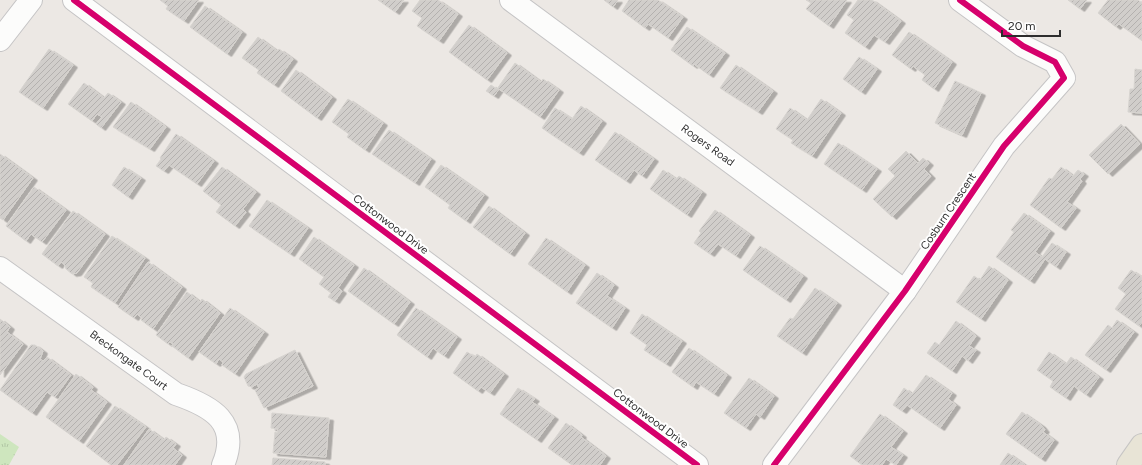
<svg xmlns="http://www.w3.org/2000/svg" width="1142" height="465" viewBox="0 0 1142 465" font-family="Figtree,sans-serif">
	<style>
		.park { fill: url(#park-tufts) }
		.building { fill: url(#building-hatch); stroke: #d7d4d0; filter: url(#shadow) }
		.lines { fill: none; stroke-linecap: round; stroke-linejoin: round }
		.minor-casing { stroke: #c5c4c5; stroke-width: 24 }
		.major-casing { stroke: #c6c5c4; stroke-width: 24 }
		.minor { stroke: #fcfcfb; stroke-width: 22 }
		.major { stroke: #e8e4d6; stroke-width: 22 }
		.cycleway-casing { stroke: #fff; stroke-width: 8 }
		.cycleway { stroke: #d6006c; stroke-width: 6 }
		.labels { text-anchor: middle; stroke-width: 4; stroke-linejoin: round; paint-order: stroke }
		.street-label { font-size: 11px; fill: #2e2e2e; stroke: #fff }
	</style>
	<defs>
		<pattern id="park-tufts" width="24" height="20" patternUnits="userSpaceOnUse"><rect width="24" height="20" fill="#cee6be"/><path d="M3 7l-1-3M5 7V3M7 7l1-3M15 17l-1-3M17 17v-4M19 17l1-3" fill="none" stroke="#b1c6a4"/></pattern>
		<pattern id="building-hatch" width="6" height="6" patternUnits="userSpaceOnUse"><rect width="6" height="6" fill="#d1cecb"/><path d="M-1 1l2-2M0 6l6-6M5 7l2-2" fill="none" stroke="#b4b1af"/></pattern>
		<filter id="shadow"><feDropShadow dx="4.5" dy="2.5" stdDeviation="0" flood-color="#0004"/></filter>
	</defs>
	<rect width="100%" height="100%" fill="#ece8e4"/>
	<path class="park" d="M 0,434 L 19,447 L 9,465 L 0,465 Z"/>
	<g class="building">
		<path d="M 160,0 L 199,0 L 184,21 L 166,9 L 168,6 Z"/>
		<path d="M 378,0 L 404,0 L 395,12 Z"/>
		<path d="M 420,0 L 438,0 L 458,14 L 439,41 L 417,26 L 422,18 L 412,11 Z"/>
		<path d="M 604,0 L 618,0 L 613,7 Z"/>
		<path d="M 629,0 L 658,0 L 683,17 L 668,38 L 648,24 L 645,28 L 622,11 Z"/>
		<path d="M 806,0 L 847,0 L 829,26 L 806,9 L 811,3 Z"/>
		<path d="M 858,0 L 872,0 L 901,21 L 885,42 L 874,35 L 865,47 L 845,33 L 854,20 L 847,15 Z"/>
		<path d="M 1068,0 L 1087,0 L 1080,9 Z"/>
		<path d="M 1108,0 L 1138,0 L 1142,3 L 1142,38 L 1141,40 L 1119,24 L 1116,27 L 1098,13 Z"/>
		<path d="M 205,6 L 242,32 L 227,54 L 190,27 Z"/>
		<path d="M 469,25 L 507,53 L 487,80 L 449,52 Z"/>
		<path d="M 687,27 L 725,53 L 709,75 L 694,64 L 693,66 L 671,50 Z"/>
		<path d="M 909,32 L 952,62 L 934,89 L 922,80 L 925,75 L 913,66 L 911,69 L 892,55 Z"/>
		<path d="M 258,37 L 277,51 L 279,49 L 293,59 L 274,85 L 257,73 L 259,70 L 242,58 Z"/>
		<path d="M 49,49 L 73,65 L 43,108 L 19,92 Z"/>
		<path d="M 859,57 L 877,69 L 861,92 L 843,79 Z"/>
		<path d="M 515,63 L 541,82 L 543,79 L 559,90 L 540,117 L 499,89 L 494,96 L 486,91 L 491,85 L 497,89 Z"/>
		<path d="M 736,65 L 773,91 L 758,112 L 720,88 Z"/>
		<path d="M 1135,69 L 1142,70 L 1142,113 L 1128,112 L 1130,89 L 1134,89 Z"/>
		<path d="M 296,70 L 332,97 L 317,118 L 281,91 Z"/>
		<path d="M 955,81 L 981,93 L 962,135 L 935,123 Z"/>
		<path d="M 84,83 L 104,98 L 108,93 L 121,102 L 101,128 L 96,124 L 102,117 L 97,114 L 92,121 L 68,104 Z"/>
		<path d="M 348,99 L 383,123 L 365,150 L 347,137 L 349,134 L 332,122 Z"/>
		<path d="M 821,99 L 841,113 L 812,156 L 791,143 L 793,140 L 776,129 L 790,108 L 807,120 Z"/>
		<path d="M 131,102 L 166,127 L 150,149 L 113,127 Z"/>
		<path d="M 581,106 L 602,121 L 579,153 L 542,128 L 555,108 L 572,119 Z"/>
		<path d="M 1121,124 L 1140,144 L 1108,174 L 1089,155 Z"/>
		<path d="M 389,130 L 431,159 L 415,183 L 372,154 Z"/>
		<path d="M 615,132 L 654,159 L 642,176 L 634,170 L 626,181 L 595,160 Z"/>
		<path d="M 176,134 L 214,161 L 197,184 L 169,165 L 164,171 L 156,166 L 161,159 L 160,158 Z"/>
		<path d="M 838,143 L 877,169 L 862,190 L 824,164 Z"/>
		<path d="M 906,151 L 918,163 L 923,158 L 929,163 L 924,169 L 931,176 L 892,217 L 873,199 L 895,176 L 888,169 Z"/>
		<path d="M 0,154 L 33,178 L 3,220 L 0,218 Z"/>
		<path d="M 441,165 L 484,195 L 466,221 L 448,208 L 450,205 L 425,187 Z"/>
		<path d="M 124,167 L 141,178 L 128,197 L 112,185 Z"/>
		<path d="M 222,167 L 256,192 L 243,209 L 246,212 L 235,226 L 216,212 L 221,205 L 203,191 Z"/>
		<path d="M 1061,167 L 1073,176 L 1078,170 L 1084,174 L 1080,179 L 1082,181 L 1067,202 L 1076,208 L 1061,228 L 1030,205 L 1049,178 L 1052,179 Z"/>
		<path d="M 663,170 L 676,179 L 679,176 L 702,192 L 687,215 L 650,189 Z"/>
		<path d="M 34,187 L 66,210 L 42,242 L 31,234 L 26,241 L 6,226 Z"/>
		<path d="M 267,200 L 308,228 L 290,254 L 249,226 Z"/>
		<path d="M 489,206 L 525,233 L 510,254 L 473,227 Z"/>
		<path d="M 715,210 L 750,235 L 736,256 L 718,244 L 710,254 L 694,243 L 701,233 L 699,231 Z"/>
		<path d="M 73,211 L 105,234 L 77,273 L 72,274 L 66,269 L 64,264 L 61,262 L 58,266 L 42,254 Z"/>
		<path d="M 1024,213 L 1050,231 L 1035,252 L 1042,257 L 1052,243 L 1066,252 L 1056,267 L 1045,259 L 1030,281 L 996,257 L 1014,232 L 1011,230 Z"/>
		<path d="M 112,236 L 145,258 L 115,303 L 91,287 L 93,283 L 84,277 Z"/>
		<path d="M 314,237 L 354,265 L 338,288 L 342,291 L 335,301 L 328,297 L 331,293 L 319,284 L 324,277 L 299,259 Z"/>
		<path d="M 546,238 L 585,265 L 567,292 L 528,264 Z"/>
		<path d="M 760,246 L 803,276 L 786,300 L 743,270 Z"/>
		<path d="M 148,262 L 182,287 L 153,329 L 141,320 L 142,318 L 137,314 L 134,318 L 118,307 Z"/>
		<path d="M 989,266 L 1008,280 L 981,319 L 956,302 L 974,276 L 980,280 Z"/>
		<path d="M 364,268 L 410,302 L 394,324 L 348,291 Z"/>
		<path d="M 1131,270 L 1142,277 L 1142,322 L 1139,326 L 1115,309 L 1126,294 L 1118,288 Z"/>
		<path d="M 597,273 L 614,285 L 607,296 L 625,308 L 612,328 L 576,303 Z"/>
		<path d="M 815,288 L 837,303 L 802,353 L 777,336 L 790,318 L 793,319 Z"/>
		<path d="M 187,292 L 200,302 L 202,299 L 220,313 L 188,358 L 172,346 L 173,344 L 170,342 L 168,344 L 156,335 Z"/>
		<path d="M 230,308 L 264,332 L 235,374 L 222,365 L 223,362 L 219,359 L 216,364 L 199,352 Z"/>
		<path d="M 416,308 L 457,337 L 444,356 L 433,348 L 427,357 L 397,335 Z"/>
		<path d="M 642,314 L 682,341 L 666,364 L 644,350 L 647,345 L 630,333 Z"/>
		<path d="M 0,319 L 10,327 L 7,332 L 23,344 L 0,375 Z"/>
		<path d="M 1117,320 L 1134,332 L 1106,370 L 1085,355 L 1108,325 L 1112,328 Z"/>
		<path d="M 956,321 L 976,336 L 969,346 L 976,350 L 968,361 L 962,356 L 952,371 L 927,353 L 935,342 L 939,345 Z"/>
		<path d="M 31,345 L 35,345 L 43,351 L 40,359 L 43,361 L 47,357 L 71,375 L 55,397 L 47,392 L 32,413 L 0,390 Z"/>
		<path d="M 689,348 L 727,375 L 714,394 L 696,382 L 693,387 L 672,372 Z"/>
		<path d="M 295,350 L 313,386 L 264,408 L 255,390 L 259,388 L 257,384 L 252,387 L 248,386 L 244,377 L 246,374 Z"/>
		<path d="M 467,352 L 475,357 L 477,354 L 504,374 L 490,393 L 481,387 L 478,391 L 453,373 Z"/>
		<path d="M 1049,352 L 1066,364 L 1071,357 L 1099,377 L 1086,395 L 1074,386 L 1066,398 L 1050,387 L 1053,381 L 1037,370 Z"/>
		<path d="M 76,374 L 93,387 L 91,390 L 107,402 L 79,441 L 46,417 Z"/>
		<path d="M 926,375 L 952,393 L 948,399 L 956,405 L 940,428 L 907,405 L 902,411 L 893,405 L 904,388 L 912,394 Z"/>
		<path d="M 749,378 L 774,396 L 760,417 L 756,414 L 746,428 L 724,413 Z"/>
		<path d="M 518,388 L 535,399 L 532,402 L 554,417 L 537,440 L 500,414 Z"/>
		<path d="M 115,406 L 146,427 L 117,465 L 111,465 L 86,446 Z"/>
		<path d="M 1022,412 L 1041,425 L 1045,430 L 1043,432 L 1054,440 L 1041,459 L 1006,434 Z"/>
		<path d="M 272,413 L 329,418 L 326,457 L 273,453 L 275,432 L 277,433 L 278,429 L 271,428 Z"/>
		<path d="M 880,414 L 903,431 L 891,447 L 903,455 L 896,465 L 886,459 L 882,465 L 862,465 L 850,456 Z"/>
		<path d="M 566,423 L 582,435 L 581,437 L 606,456 L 600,465 L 572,465 L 548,448 Z"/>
		<path d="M 149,429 L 164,440 L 166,437 L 176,444 L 173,448 L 182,455 L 175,465 L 124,465 Z"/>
		<path d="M 1008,453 L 1025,465 L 1000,465 Z"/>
		<path d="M 273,458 L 325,462 L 325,465 L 272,465 Z"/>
	</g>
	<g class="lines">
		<g class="minor-casing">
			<g id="minor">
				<path d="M 74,0 L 697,465"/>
				<path d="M 511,0 L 905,291"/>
				<path d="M 0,40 L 31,0"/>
				<path d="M 0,268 L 176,394 C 211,406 241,422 223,465"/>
				<path d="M 774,465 L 905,291 L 1004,146 L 1064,78 L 1055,62 L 1023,46 L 960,0"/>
			</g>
		</g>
		<g class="major-casing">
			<path id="major" d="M 1128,465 L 1142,445"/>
		</g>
		<use href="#minor" class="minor"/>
		<use href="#major" class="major"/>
		<g class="cycleway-casing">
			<g id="cycleway">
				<path d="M 74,0 L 697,465"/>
				<path d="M 774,465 L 905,291 L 1004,146 L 1064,78 L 1055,62 L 1023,46 L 960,0"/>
			</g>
		</g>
		<use href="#cycleway" class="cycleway"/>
	</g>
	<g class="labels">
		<g class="street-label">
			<text transform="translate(708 145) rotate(36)" y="4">Rogers Road</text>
			<text transform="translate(948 211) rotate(-56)" y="4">Cosburn Crescent</text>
			<text transform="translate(391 224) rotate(37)" y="4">Cottonwood Drive</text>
			<text transform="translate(129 360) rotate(36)" y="4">Breckongate Court</text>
			<text transform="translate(651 418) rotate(37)" y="4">Cottonwood Drive</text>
		</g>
	</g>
	<path d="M1002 30v6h58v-6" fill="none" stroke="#2e2e2e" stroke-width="2"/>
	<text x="1008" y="30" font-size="12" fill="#2e2e2e" stroke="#ffffff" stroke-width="3" paint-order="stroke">20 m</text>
</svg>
